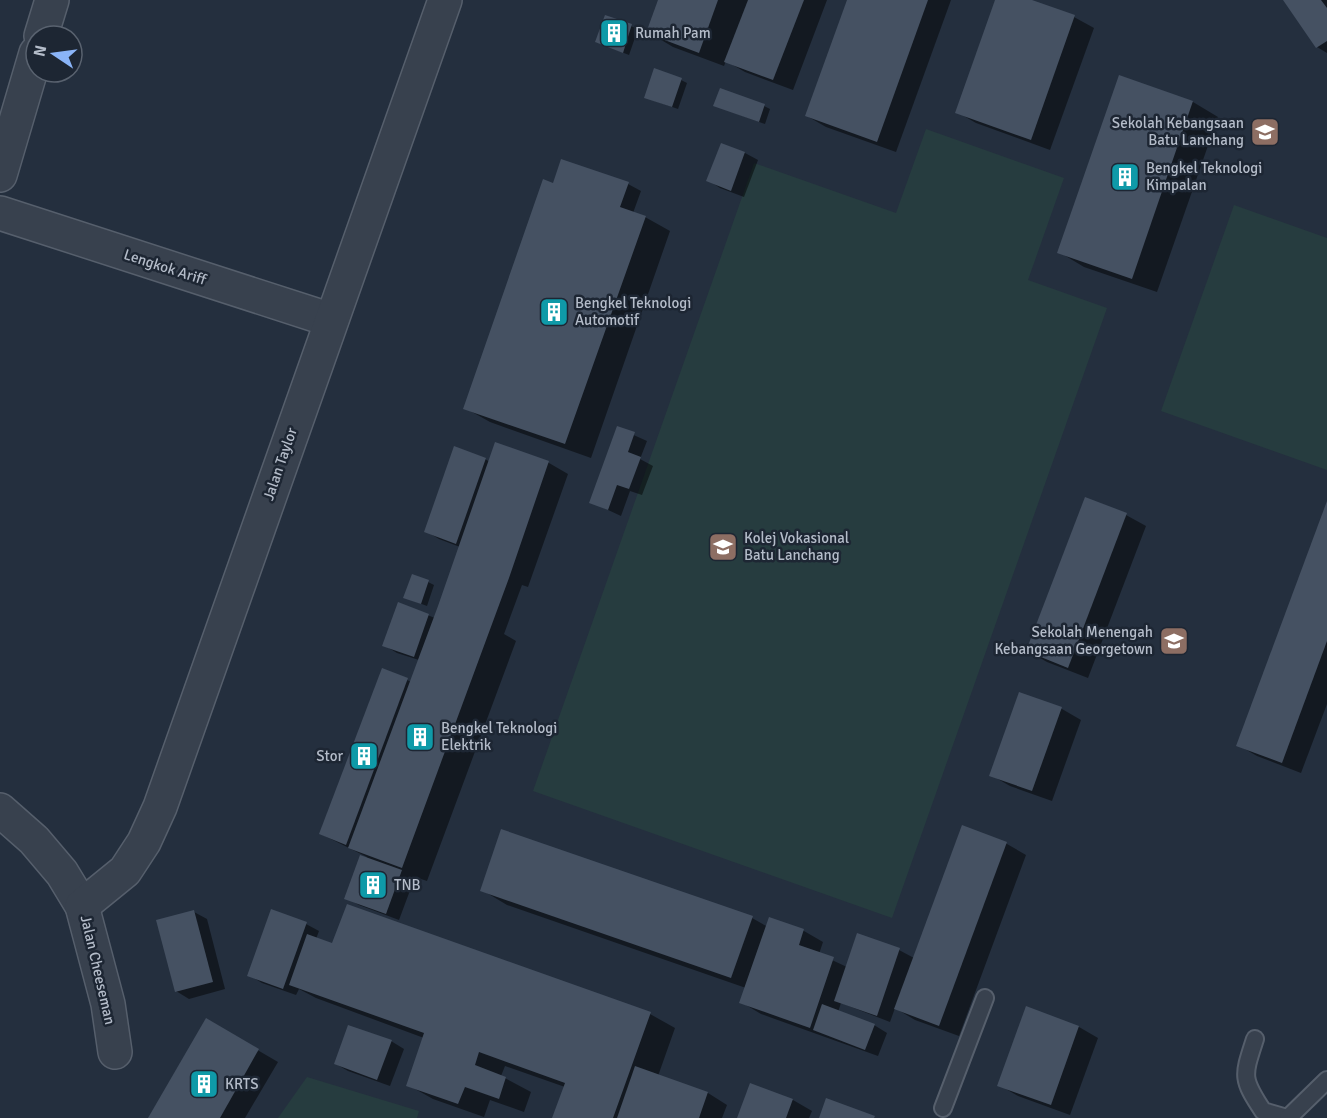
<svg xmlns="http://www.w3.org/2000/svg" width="1327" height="1118" viewBox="0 0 1327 1118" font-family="Signika,sans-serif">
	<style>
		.green { fill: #263c3f }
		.shadow { fill: #0007 }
		.building { fill: #455162 }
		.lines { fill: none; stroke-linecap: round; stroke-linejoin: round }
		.service-casing { stroke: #565f6c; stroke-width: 20 }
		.minor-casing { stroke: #565f6c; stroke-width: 36 }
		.service { stroke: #38414e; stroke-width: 16 }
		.minor { stroke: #38414e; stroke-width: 33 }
		.labels { text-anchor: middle; stroke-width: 5; stroke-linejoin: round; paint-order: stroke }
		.poi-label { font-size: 15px; fill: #b4bcc9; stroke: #1d2633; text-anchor: start }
		.street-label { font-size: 15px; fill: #b4bcc9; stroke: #1d2633 }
	</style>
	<rect width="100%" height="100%" fill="#242f3e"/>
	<g class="green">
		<path d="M 926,129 L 1064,178 L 1028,280 L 1107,308 L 892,918 L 533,791 L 754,163 L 896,213 Z"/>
		<path d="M 1234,205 L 1327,238 L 1327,470 L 1161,411 Z"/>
		<path d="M 307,1077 L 419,1111 L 417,1118 L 278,1118 Z"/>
	</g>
	<g class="shadow">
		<path d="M 660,0 L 827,0 L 793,90 L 745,72 L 726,61 L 724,66 L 673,47 L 648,32 Z"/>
		<path d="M 849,0 L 951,0 L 896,152 L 826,127 L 807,116 Z"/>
		<path d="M 997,0 L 1027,0 L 1074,17 L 1094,28 L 1050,150 L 976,123 L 957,112 Z"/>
		<path d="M 1284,0 L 1327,0 L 1327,53 L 1317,47 Z"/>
		<path d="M 606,16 L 638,29 L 629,55 L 596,42 Z"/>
		<path d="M 1120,77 L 1193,102 L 1218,117 L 1157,292 L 1084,267 L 1059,252 Z"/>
		<path d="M 681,80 L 687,83 L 678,109 L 652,100 Z"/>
		<path d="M 764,106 L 770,109 L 765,124 L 721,108 Z"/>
		<path d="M 722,145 L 745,153 L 758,160 L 744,197 L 720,188 L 708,180 Z"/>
		<path d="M 628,184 L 641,191 L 633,213 L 645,217 L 670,231 L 591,458 L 490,422 L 465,408 Z"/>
		<path d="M 618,428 L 647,441 L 640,459 L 653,466 L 642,495 L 630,491 L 621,516 L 591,502 Z"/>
		<path d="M 496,444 L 549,463 L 568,474 L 528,587 L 522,585 L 504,634 L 516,641 L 427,881 L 415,877 L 399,920 L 359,905 L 346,898 L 367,857 L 321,834 L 407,680 L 411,682 L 419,660 L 397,653 L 384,645 L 399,604 L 435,618 L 460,547 L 439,539 L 426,531 L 485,459 L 490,462 Z"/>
		<path d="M 1085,499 L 1126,515 L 1146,526 L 1088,678 L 1047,662 L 1028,651 Z"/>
		<path d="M 1327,505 L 1327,704 L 1301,773 L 1257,756 L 1238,745 Z"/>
		<path d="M 428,582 L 434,585 L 427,606 L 411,600 Z"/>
		<path d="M 1020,694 L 1062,709 L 1081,720 L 1052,801 L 1010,786 L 991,775 Z"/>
		<path d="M 963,827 L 1007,844 L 1026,855 L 959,1036 L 915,1020 L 895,1008 L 890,1022 L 841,1003 L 838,1012 L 874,1025 L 887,1033 L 878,1056 L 761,1014 L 741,1002 L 746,988 L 507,905 L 482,890 L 752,918 L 768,927 L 770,919 L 804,931 L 823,942 L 819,954 L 847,967 L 899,950 L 914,958 Z"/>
		<path d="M 272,911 L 306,924 L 319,931 L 316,939 L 333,945 L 650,1014 L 675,1028 L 658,1076 L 708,1093 L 727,1105 L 722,1118 L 554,1118 L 565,1087 L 505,1066 L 501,1076 L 531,1092 L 524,1112 L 490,1100 L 484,1117 L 433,1099 L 408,1085 L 424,1038 L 316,998 L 299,989 L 296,995 L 262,983 L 249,975 Z"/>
		<path d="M 194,912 L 207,919 L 225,989 L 189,999 L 176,991 Z"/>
		<path d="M 1027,1008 L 1079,1027 L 1098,1038 L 1070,1115 L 1018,1096 L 999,1085 Z"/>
		<path d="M 206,1020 L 278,1062 L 245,1118 L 150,1118 Z"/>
		<path d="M 391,1041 L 404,1049 L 390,1086 L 348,1071 L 336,1064 Z"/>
		<path d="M 751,1085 L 793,1100 L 812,1111 L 809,1118 L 739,1118 Z"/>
	</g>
	<g class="building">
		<path d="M 658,0 L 718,0 L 699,53 L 646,33 Z"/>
		<path d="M 748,0 L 804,0 L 773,80 L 724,62 Z"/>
		<path d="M 847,0 L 928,0 L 877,142 L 805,116 Z"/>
		<path d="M 995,0 L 1032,0 L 1075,15 L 1031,140 L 955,113 Z"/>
		<path d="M 1283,0 L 1321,0 L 1327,8 L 1327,41 L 1316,48 Z"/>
		<path d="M 605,15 L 632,24 L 623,53 L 595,42 Z"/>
		<path d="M 654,68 L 682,78 L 672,107 L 644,98 Z"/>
		<path d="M 1119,75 L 1193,101 L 1132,279 L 1057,253 Z"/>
		<path d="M 720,88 L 765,104 L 759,122 L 713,106 Z"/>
		<path d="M 721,143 L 745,152 L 731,191 L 706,181 Z"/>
		<path d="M 561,159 L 629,182 L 620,207 L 646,216 L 565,444 L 463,409 L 543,179 L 553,183 Z"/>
		<path d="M 617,426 L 635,432 L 628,452 L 641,457 L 629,489 L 617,485 L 608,510 L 589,503 Z"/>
		<path d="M 495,442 L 549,461 L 509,578 L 402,868 L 348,848 L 438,606 Z"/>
		<path d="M 454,446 L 486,458 L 456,544 L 424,532 Z"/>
		<path d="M 1085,497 L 1127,513 L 1068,668 L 1026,651 Z"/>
		<path d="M 1327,501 L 1327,641 L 1282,763 L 1236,746 Z"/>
		<path d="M 412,574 L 429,580 L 421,604 L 403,598 Z"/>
		<path d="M 398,602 L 429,614 L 414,657 L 382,646 Z"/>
		<path d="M 382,668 L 408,678 L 346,845 L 319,834 Z"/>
		<path d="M 1019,692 L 1062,707 L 1032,791 L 989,776 Z"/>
		<path d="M 962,825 L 1007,842 L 939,1026 L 894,1009 Z"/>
		<path d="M 501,829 L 753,916 L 731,978 L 480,891 Z"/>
		<path d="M 360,855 L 402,870 L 386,914 L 344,899 Z"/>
		<path d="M 347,904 L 651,1012 L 613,1118 L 552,1118 L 565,1083 L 479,1052 L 475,1065 L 506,1077 L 499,1099 L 465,1087 L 458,1104 L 406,1086 L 424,1033 L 289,985 L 307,934 L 332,943 Z"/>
		<path d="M 271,909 L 307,922 L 283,989 L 247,976 Z"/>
		<path d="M 194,910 L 213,982 L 175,992 L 156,920 Z"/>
		<path d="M 769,917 L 804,929 L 799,945 L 834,957 L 810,1028 L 739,1003 Z"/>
		<path d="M 857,933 L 900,948 L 877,1016 L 834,1001 Z"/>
		<path d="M 822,1004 L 875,1024 L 865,1050 L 813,1030 Z"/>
		<path d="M 1026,1006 L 1079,1026 L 1051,1105 L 997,1086 Z"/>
		<path d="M 206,1018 L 259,1049 L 220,1118 L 148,1118 Z"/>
		<path d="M 348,1025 L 392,1040 L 377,1080 L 334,1064 Z"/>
		<path d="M 635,1066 L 708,1092 L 699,1118 L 617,1118 Z"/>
		<path d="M 750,1083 L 793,1099 L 786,1118 L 737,1118 Z"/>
		<path d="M 826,1098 L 875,1116 L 874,1118 L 819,1118 Z"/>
	</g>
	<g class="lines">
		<g class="service-casing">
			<g id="service">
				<path d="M 1255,1039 C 1243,1076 1241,1078 1263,1111 L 1287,1118"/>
				<path d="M 943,1108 L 985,998"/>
				<path d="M 1288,1118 L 1327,1080"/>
			</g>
		</g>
		<g class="minor-casing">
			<g id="minor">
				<path d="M 41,36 L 52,0"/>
				<path d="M 0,175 L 36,53"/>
				<path d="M 0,213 L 331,320"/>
				<path d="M 0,810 L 34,840 L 62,873 L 82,906 L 108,1004 L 115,1052"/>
				<path d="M 82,906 L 125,871 L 144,842 L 160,807 L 445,0"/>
			</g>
		</g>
		<use href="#service" class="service"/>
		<use href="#minor" class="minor"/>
	</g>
	<defs>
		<g id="building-square" transform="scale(1.5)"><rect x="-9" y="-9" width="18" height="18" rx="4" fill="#0f9aa8" stroke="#1d2633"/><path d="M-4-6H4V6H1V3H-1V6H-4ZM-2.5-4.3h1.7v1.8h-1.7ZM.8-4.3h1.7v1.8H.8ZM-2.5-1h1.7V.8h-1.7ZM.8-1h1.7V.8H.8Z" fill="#fff"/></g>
		<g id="school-square" transform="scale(1.5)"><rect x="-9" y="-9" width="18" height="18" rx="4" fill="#8d6e63" stroke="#1d2633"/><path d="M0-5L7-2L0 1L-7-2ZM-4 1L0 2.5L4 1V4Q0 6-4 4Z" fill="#fff"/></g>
		<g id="university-square" transform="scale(1.5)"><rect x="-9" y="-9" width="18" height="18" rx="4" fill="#8d6e63" stroke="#1d2633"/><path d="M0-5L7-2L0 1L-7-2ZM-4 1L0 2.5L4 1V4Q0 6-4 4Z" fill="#fff"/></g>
	</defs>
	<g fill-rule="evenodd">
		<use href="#building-square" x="614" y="33"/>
		<use href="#school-square" x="1265" y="132"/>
		<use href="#building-square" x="1125" y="177"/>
		<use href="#building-square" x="554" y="312"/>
		<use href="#university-square" x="723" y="547"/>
		<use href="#school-square" x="1174" y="641"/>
		<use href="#building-square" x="420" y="737"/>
		<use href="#building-square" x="364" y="756"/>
		<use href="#building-square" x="373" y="885"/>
		<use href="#building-square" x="204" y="1084"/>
	</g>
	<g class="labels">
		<g class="poi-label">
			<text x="635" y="38">Rumah Pam</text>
			<text x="1244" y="128" text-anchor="end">Sekolah Kebangsaan<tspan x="1244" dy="17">Batu Lanchang</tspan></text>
			<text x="1146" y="173">Bengkel Teknologi<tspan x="1146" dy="17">Kimpalan</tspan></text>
			<text x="575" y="308">Bengkel Teknologi<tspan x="575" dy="17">Automotif</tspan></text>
			<text x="744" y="543">Kolej Vokasional<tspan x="744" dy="17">Batu Lanchang</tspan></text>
			<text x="1153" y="637" text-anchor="end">Sekolah Menengah<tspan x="1153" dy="17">Kebangsaan Georgetown</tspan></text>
			<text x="441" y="733">Bengkel Teknologi<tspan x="441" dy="17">Elektrik</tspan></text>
			<text x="343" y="761" text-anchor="end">Stor</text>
			<text x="394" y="890">TNB</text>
			<text x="225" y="1089">KRTS</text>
		</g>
		<g class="street-label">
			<text transform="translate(165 267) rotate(18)" y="5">Lengkok Ariff</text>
			<text transform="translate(280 464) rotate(-71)" y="5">Jalan Taylor</text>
			<text transform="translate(98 970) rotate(77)" y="5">Jalan Cheeseman</text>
		</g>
	</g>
	<g transform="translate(54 54) rotate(283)"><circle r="28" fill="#1d2633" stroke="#59626f" stroke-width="1.5"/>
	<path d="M0-4.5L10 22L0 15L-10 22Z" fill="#8ab4f8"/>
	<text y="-9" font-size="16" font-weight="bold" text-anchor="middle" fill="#b4bcc9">N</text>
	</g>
</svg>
